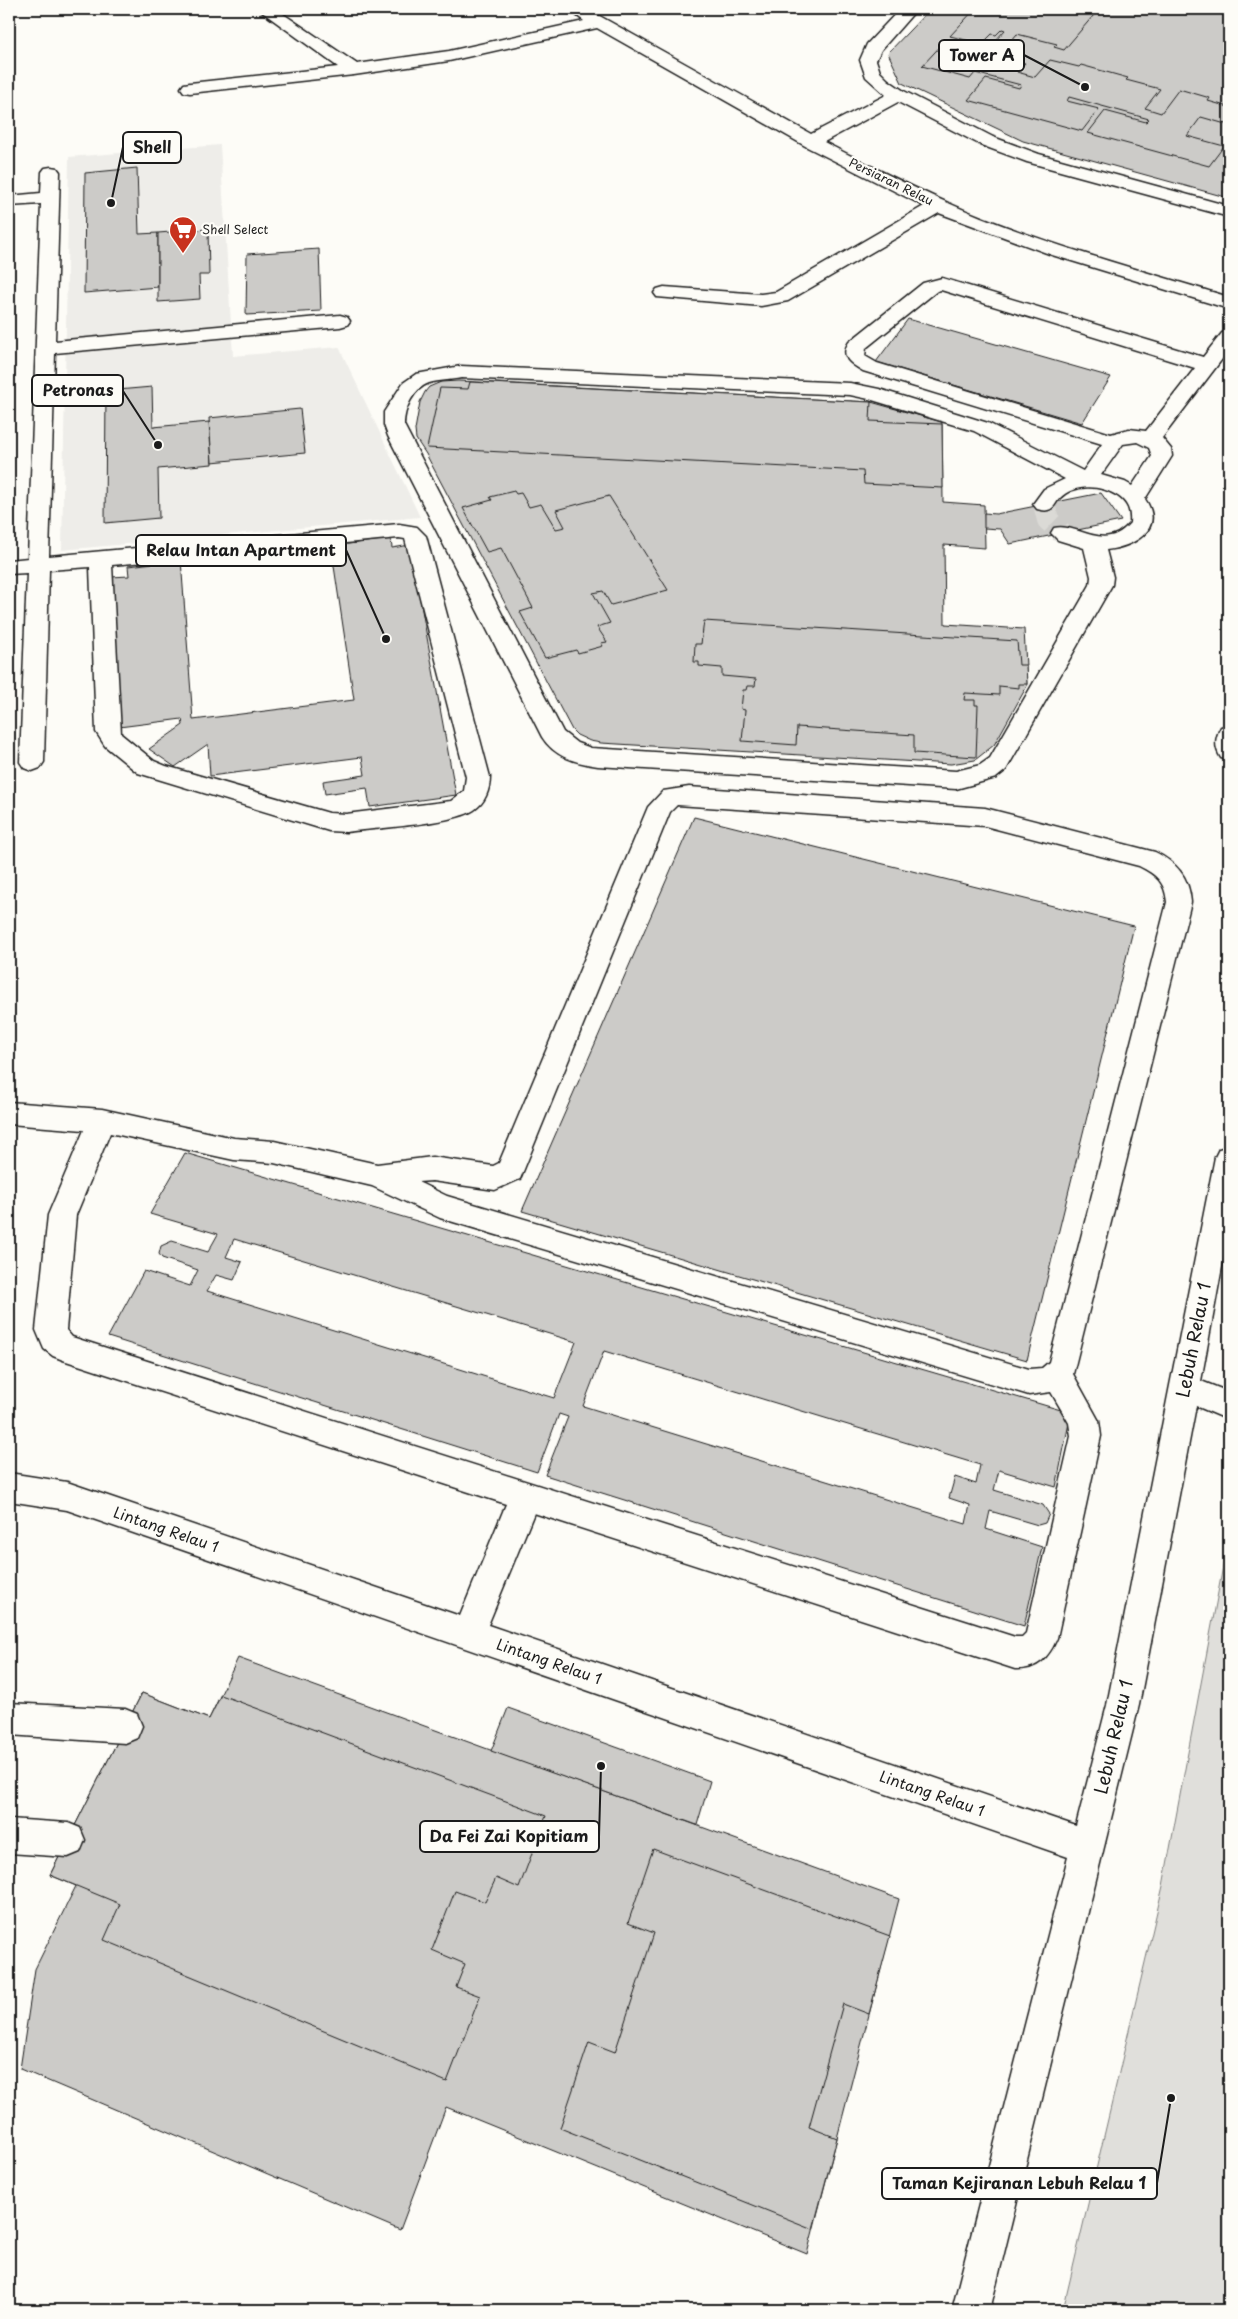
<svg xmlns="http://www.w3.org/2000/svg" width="1238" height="2319" viewBox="0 0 1238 2319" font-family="'Playpen Sans',sans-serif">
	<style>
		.built { fill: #eeede9 }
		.green { fill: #e0dfdb; stroke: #7e7e7c }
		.building { fill: #cccbc8; stroke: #1c1c1c; fill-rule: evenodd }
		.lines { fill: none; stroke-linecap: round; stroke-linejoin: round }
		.minor-tunnel { stroke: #dbdad6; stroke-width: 22; stroke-dasharray: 22 11; stroke-linecap: butt }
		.minor-casing { stroke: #1c1c1c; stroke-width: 3 }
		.minor { fill: #fdfcf7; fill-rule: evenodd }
		.labels { text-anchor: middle; stroke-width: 4.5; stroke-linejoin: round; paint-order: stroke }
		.far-street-label { font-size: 12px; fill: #1c1c1c; stroke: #fdfcf7 }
		.far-poi-label { font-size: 12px; fill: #1c1c1c; stroke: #fdfcf7; text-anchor: start }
		.street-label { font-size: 15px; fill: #1c1c1c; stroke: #fdfcf7 }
		.near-street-label { font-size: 18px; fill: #1c1c1c; stroke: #fdfcf7 }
		.leader { fill: none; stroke: #1c1c1c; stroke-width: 2 }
		.callout-dot { fill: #1c1c1c; stroke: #fdfcf7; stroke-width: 2 }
		.callout { fill: #fdfcf7; stroke: #1c1c1c; stroke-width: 2 }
		.callout-label { font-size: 16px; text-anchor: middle; font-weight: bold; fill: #1c1c1c }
	</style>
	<rect width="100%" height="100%" fill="#fdfcf7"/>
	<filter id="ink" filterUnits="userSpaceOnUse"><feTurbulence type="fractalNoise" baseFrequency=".02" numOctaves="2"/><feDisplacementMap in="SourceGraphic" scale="10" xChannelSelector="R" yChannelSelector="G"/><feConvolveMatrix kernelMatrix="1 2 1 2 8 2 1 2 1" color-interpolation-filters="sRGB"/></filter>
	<g filter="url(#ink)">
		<path class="built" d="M 220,145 L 233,356 L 339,347 L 420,517 L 62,550 L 69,157 Z"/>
		<path class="green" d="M 1229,1534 L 1229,2310 L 1063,2310 L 1163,1886 Z"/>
		<g class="building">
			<path d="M 930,9 L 1229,9 L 1229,198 L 1023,141 L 902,83 L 888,53 Z"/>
			<path d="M 975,9 L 1099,9 L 1064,50 L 1054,47 L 1057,44 L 1017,34 L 998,56 L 1025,63 L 1017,72 L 1035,77 L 1050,60 L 1079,67 L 1081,65 L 1128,78 L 1126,80 L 1160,89 L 1145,108 L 1161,113 L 1179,89 L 1210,98 L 1208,101 L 1229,107 L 1229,125 L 1201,117 L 1187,136 L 1224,146 L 1209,166 L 1088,133 L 1105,111 L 1146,122 L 1149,119 L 1069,97 L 1067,101 L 1099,109 L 1082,131 L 968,100 L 986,79 L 1019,88 L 1021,85 L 975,73 L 970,79 L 922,66 L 946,40 L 986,51 L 1005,30 L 1002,29 L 996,35 L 992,34 L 982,44 L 950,36 Z"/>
			<path d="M 137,168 L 139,234 L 158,233 L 158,287 L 84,293 L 85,173 Z"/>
			<path d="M 208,229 L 209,275 L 199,275 L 200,299 L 158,302 L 158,233 Z"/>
			<path d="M 319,249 L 321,311 L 246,315 L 247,254 Z"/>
			<path d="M 908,319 L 1111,377 L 1082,423 L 876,362 Z"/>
			<path d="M 458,381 L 871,402 L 942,422 L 943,502 L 984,505 L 985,548 L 944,545 L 945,624 L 1024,629 L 1027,686 L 994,745 L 975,760 L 951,764 L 601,743 L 590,741 L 577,735 L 572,730 L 426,454 L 416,439 L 415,430 L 420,402 L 425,392 L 429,387 L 441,382 Z"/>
			<path d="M 470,382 L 871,402 L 870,421 L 942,424 L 943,488 L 864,484 L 863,471 L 427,448 L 440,388 L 468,389 Z"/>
			<path d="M 152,387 L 153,427 L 209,422 L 212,464 L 158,469 L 159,518 L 105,523 L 106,391 Z"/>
			<path d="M 300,409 L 305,453 L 212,462 L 209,418 Z"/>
			<path d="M 514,491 L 516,494 L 521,493 L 529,507 L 541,504 L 556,529 L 565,527 L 556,510 L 609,496 L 668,590 L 611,605 L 603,591 L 593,593 L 610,623 L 597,627 L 607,642 L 601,643 L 603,646 L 578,653 L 576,650 L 545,658 L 520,612 L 533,608 L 501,548 L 487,552 L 463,508 L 492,500 L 490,497 Z"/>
			<path d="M 1101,493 L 1121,521 L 1010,544 L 1000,529 L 984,528 L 984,513 L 996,514 Z"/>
			<path d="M 391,539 L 392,548 L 410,545 L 456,795 L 370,807 L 367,788 L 325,794 L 323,781 L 365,775 L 362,757 L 210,776 L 208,744 L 175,767 L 149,749 L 183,725 L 182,719 L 119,727 L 111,577 L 129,576 L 128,566 L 181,560 L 193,720 L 354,700 L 331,546 Z"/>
			<path d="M 704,621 L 1017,641 L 1019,665 L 1026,665 L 1027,684 L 1019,684 L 1019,688 L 999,686 L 999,695 L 965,693 L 964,700 L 975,700 L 975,705 L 978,705 L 976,757 L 914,753 L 914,735 L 797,727 L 796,745 L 742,741 L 745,710 L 741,709 L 743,690 L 746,690 L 747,686 L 755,686 L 756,679 L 722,676 L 722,668 L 699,666 L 699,662 L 694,662 L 695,644 L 701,644 Z"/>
			<path d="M 694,817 L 1134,926 L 1027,1360 L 522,1211 Z"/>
			<path d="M 185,1153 L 1071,1413 L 1056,1487 L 999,1470 L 994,1490 L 1043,1505 L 1049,1514 L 1045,1523 L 1038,1525 L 990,1511 L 986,1529 L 1042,1547 L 1024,1626 L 545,1475 L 568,1417 L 559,1414 L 537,1472 L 108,1337 L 144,1271 L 190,1286 L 198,1270 L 162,1258 L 159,1254 L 161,1246 L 172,1241 L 208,1252 L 218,1234 L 150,1214 ZM 234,1239 L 576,1342 L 554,1398 L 207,1291 L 216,1275 L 234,1280 L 242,1262 L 226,1257 ZM 604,1351 L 980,1465 L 976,1484 L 955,1477 L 949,1498 L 970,1505 L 966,1524 L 583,1406 Z"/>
			<path d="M 238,1658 L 899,1899 L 807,2254 L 446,2107 L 400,2230 L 20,2069 L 35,1969 L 76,1886 L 50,1875 L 142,1693 L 209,1719 Z"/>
			<path d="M 142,1693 L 209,1719 L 221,1695 L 546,1816 L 519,1888 L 496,1878 L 485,1902 L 455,1891 L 432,1950 L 465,1964 L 456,1987 L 480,1996 L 447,2082 L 104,1940 L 120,1904 L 50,1875 Z"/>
			<path d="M 508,1708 L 710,1781 L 697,1825 L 491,1751 Z"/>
			<path d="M 653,1849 L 890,1936 L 869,2014 L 843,2004 L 809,2127 L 837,2138 L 813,2229 L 560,2128 L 589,2042 L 615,2052 L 654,1933 L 628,1923 Z"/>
		</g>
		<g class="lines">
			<path class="minor-tunnel" d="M 1044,504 L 1048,520 L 1062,533"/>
			<g class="minor-casing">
				<g id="minor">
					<path d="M 258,9 L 276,9 L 357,64 L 449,51 L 584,21 L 568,9 L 587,9 L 811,134 L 886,95 L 866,77 L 860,60 L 867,44 L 900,9 L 917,9 L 881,50 L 876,60 L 880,72 L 888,80 L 904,91 L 993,137 L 1039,154 L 1229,206 L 1229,217 L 1027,162 L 981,145 L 898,102 L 824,142 C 876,169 927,195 981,217 C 1062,249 1146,272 1229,297 L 1229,309 L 1052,255 L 939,213 L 788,301 L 761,306 L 657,297 L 654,293 L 657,289 L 664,287 L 761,294 L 776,292 L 924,206 L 807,147 L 597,28 L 449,61 L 354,75 L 190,93 L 184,92 L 181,88 L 184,84 L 190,83 L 338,67 Z"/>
					<path d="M 51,167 L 57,168 L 60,172 L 55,341 L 340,315 L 347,317 L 350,321 L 347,325 L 340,327 L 55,353 L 49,556 L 399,524 L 417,527 L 426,536 L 490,777 C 490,790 485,803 474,810 C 453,824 375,828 346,832 L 329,831 L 138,773 L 105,746 L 96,732 L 90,567 L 49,570 L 44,762 L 40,768 L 32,771 L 24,768 L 20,762 L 27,573 L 9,574 L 9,560 L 28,558 L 41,204 L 9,206 L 9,196 L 41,193 L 42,172 L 45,168 ZM 399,538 L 405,539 L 466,777 L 464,791 L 451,801 L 346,814 L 329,813 L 166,766 L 154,761 L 121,734 L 112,565 Z"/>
					<path d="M 942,278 L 1203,357 L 1222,333 L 1229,331 L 1229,350 L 1162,438 L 1171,449 L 1172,456 L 1145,499 C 1166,530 1133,547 1106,550 L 1113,577 L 1112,585 L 1006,770 L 996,778 L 956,789 L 598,766 C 577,763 554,757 542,737 L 388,436 L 384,425 L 384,412 L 403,383 L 416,374 L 461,366 L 850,383 L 879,389 L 988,423 L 1083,471 L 1102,444 L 863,371 C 851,364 839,357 849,342 L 923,283 ZM 941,290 L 1195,368 L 1146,431 L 1129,429 L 1111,434 L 877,363 L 865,356 L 866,348 L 937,291 ZM 461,378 L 850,395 L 869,399 L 974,431 L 1065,479 L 1044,489 L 1033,504 L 1037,509 C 1042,510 1047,512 1052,508 C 1055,506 1056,502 1059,499 C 1075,483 1100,485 1118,496 C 1128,503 1131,511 1130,523 C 1104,554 1078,522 1054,528 L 1051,533 L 1058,540 L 1084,548 L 1091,577 L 1090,585 L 990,758 L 980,765 L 956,771 L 591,748 L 577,743 L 563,732 L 404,425 C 404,409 413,389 429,383 C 439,380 451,380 461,378 ZM 1137,442 L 1149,448 L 1152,456 L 1132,486 L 1125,482 L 1101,475 L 1123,444 Z"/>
					<path d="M 1229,725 L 1229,760 L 1221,758 C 1214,747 1215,738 1221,727 Z"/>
					<path d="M 689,787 L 985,808 L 1155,852 C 1177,863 1189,877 1191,902 L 1073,1374 L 1099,1421 L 1101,1436 L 1057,1638 C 1049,1657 1038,1670 1015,1669 L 534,1513 L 488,1625 L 1076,1826 L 1107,1705 L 1215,1157 L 1219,1149 L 1229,1146 L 1229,1229 L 1201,1381 L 1229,1392 L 1229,1420 L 1196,1406 L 1139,1705 L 990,2310 L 952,2310 L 1068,1857 L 67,1510 L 9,1501 L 9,1473 L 67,1482 L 460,1616 L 506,1504 L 63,1360 L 53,1356 L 44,1349 L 36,1330 L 48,1215 L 84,1130 L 9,1124 L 9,1102 L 102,1109 L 234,1138 L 274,1141 L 377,1164 L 432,1157 L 493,1166 L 499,1163 L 648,807 L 663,791 ZM 677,805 L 985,826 L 1139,866 C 1157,875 1165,882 1167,902 L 1049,1362 L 1042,1368 L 1029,1369 L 447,1196 L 418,1182 L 432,1181 L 495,1190 L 520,1179 L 670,812 ZM 110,1133 L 234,1160 L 274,1163 L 372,1186 L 440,1218 L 1029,1395 L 1051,1392 L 1069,1423 L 1071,1436 L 1026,1633 L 1022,1637 L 1015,1637 L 72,1337 L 66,1330 L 76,1215 Z"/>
					<path d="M 9,1703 L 125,1709 L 137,1714 L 142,1726 L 137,1738 L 125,1743 L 9,1735 Z"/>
					<path d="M 9,1819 L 68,1823 L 80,1828 L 85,1840 L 80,1852 L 68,1857 L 9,1853 Z"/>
				</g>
			</g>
			<use href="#minor" class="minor"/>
		</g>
	</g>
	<defs>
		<g id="supermarket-pin" transform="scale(1.4375)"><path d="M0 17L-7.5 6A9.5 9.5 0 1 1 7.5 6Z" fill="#c8321e" stroke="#fdfcf7"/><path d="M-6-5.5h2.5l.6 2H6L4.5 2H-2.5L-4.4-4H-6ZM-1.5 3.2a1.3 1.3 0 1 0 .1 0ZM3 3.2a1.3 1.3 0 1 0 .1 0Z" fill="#fff"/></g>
	</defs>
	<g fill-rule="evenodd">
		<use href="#supermarket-pin" x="183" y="230"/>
	</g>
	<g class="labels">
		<g class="far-street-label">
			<text transform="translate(891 182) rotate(26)" y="4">Persiaran Relau</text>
		</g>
		<g class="far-poi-label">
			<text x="202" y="234">Shell Select</text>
		</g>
		<g class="street-label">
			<text transform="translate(166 1530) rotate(19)" y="5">Lintang Relau 1</text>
			<text transform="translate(549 1662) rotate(19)" y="5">Lintang Relau 1</text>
			<text transform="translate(932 1794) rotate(19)" y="5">Lintang Relau 1</text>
		</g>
		<g class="near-street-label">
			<text transform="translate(1194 1340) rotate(-79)" y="6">Lebuh Relau 1</text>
			<text transform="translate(1114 1737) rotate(-77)" y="6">Lebuh Relau 1</text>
		</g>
	</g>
	<path class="leader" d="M1085 87L1024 55M111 203L123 147M158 445L123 391M386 639L346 550M601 1766L599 1837M1171 2098L1157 2183"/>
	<g class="callout-dot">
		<circle cx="1085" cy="87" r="5"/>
		<circle cx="111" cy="203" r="5"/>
		<circle cx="158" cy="445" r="5"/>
		<circle cx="386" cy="639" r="5"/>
		<circle cx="601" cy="1766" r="5"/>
		<circle cx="1171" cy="2098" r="5"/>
	</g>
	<g class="callout">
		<rect x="939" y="40" width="85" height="31" rx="5"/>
		<rect x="123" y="132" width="58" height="31" rx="5"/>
		<rect x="32" y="375" width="91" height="31" rx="5"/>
		<rect x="136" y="535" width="210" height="31" rx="5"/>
		<rect x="420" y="1821" width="179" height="31" rx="5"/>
		<rect x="882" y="2168" width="275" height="31" rx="5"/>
	</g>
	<g class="callout-label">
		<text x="982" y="61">Tower A</text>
		<text x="152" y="153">Shell</text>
		<text x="78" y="396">Petronas</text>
		<text x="241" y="556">Relau Intan Apartment</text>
		<text x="509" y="1842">Da Fei Zai Kopitiam</text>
		<text x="1019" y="2189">Taman Kejiranan Lebuh Relau 1</text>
	</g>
	<rect width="1238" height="2319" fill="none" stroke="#fdfcf7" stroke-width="30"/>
	<rect x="15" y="15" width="1208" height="2289" fill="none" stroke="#1c1c1c" stroke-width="2" filter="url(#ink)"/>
</svg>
